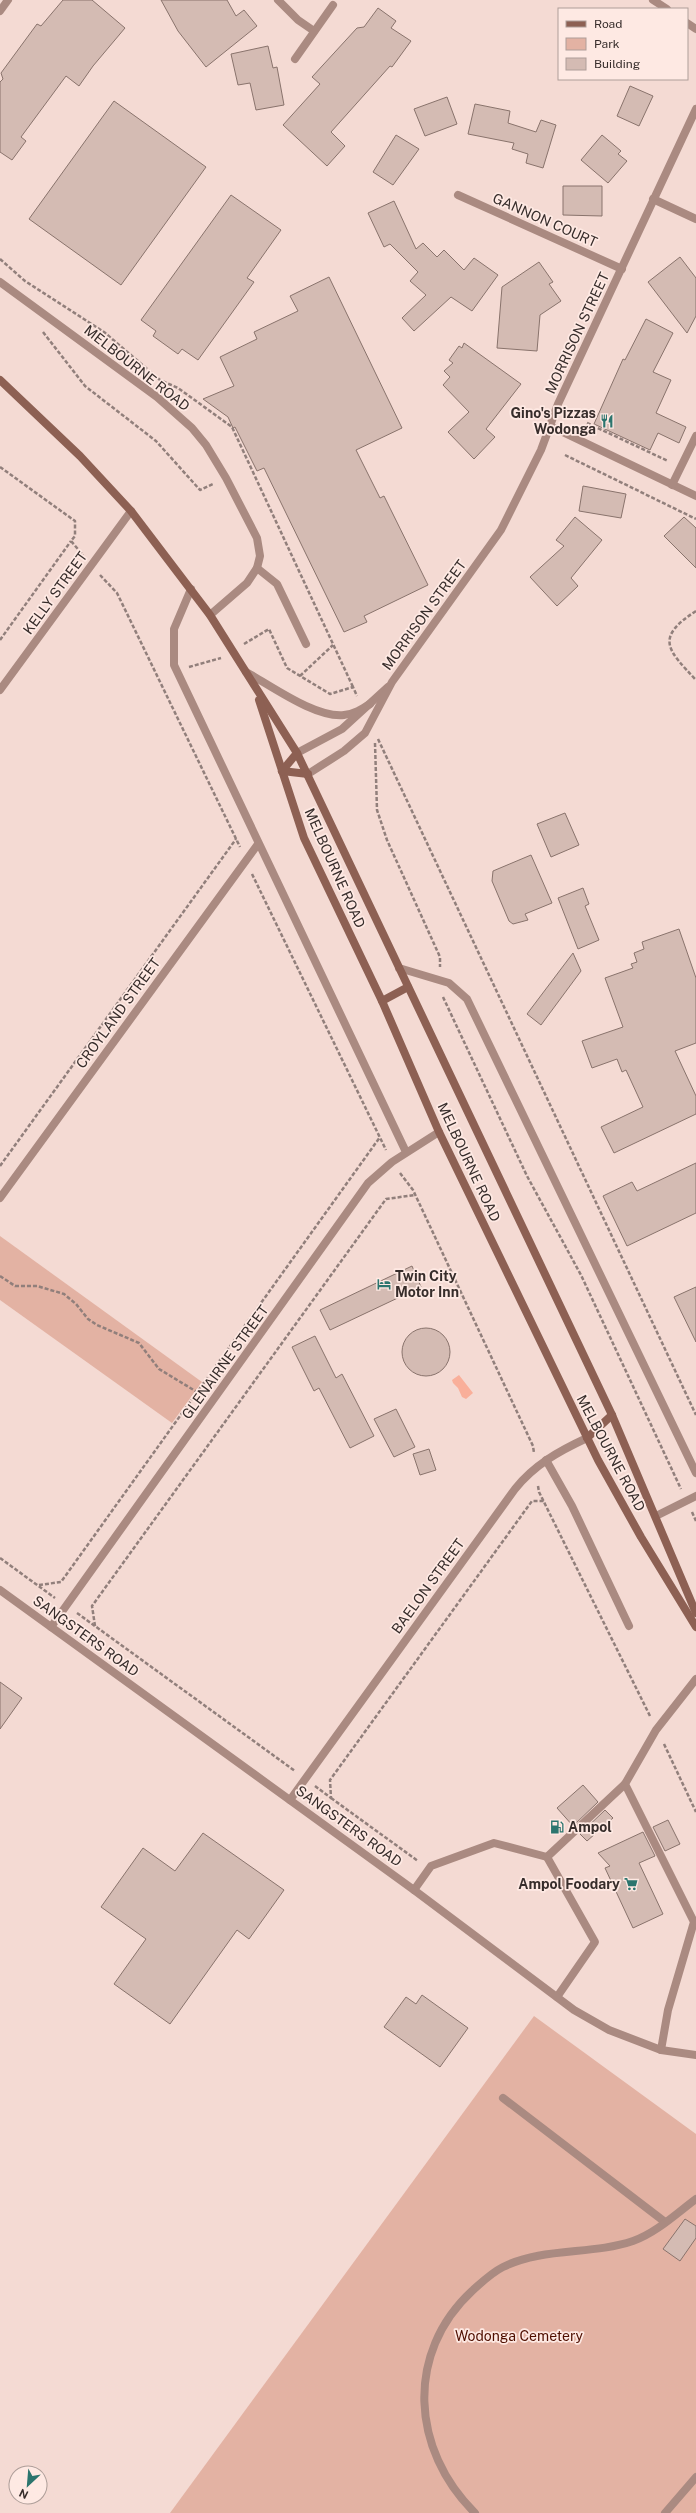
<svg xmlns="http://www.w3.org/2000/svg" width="696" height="2513" viewBox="0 0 696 2513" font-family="'Public Sans',sans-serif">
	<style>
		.green { fill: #e3b2a3 }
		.water { fill: #f9af9a }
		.building { fill: #d4bbb3; stroke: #89736c }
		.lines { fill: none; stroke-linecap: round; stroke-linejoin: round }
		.path { stroke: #917f7b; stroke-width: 2.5; stroke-dasharray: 4 2; stroke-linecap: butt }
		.lane { stroke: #aa8a81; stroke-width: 8 }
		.street { stroke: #aa8a81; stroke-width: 8 }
		.secondary { stroke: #8d6053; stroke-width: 8 }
		.labels { text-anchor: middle; stroke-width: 3.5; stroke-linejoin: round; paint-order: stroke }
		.street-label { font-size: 14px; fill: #372d2b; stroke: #fee9e3 }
		.poi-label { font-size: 14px; font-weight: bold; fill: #372d2b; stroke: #fee9e3; text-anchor: end }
		.park-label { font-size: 14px; fill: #4f0f00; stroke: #fee9e3 }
	</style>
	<rect width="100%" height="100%" fill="#f4dad3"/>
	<g class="green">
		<path d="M 0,1236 L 202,1382 L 172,1423 L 0,1300 Z"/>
		<path d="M 534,2016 L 696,2134 L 696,2513 L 170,2513 Z"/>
	</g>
	<path class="water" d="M 459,1375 L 473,1393 L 466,1399 L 462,1397 L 458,1388 L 453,1383 L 452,1380 Z"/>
	<g class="building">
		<path d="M 63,0 L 92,0 L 125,28 L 93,66 L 79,86 L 66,76 L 21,137 L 26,141 L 12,160 L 0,152 L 0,82 L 3,79 L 1,73 L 37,24 L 41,26 Z"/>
		<path d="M 161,0 L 227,0 L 236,16 L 244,10 L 257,26 L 206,67 L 178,31 Z"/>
		<path d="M 378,8 L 396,21 L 391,28 L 411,41 L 392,67 L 390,66 L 331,132 L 345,146 L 327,166 L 283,125 L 320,84 L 312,77 L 357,28 L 364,27 Z"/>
		<path d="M 268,46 L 273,68 L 277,67 L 284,105 L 256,110 L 250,83 L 238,85 L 231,54 Z"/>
		<path d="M 630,86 L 653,96 L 639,126 L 617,116 Z"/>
		<path d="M 447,97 L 457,124 L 425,136 L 414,109 Z"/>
		<path d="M 114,101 L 206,167 L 121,285 L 29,219 Z"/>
		<path d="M 475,104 L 510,111 L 508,123 L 536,132 L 541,120 L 556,125 L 543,168 L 526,163 L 528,154 L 512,149 L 514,143 L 468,134 Z"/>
		<path d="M 396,135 L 419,149 L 393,185 L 373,172 Z"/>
		<path d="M 602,135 L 621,151 L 618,154 L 627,161 L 608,183 L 581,160 Z"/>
		<path d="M 563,186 L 602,186 L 602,216 L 563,215 Z"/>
		<path d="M 231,195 L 281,230 L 247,278 L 254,282 L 198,360 L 182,349 L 178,354 L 153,336 L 156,331 L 141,320 Z"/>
		<path d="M 394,201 L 416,249 L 423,243 L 437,257 L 444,250 L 464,270 L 474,258 L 498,275 L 472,311 L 451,297 L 414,331 L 402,318 L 426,295 L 410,281 L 418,272 L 390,244 L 384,247 L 368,213 Z"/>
		<path d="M 680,257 L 696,278 L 696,316 L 687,333 L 648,282 Z"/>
		<path d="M 539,262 L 553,282 L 549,284 L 561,301 L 540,315 L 537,351 L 497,348 L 502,287 Z"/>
		<path d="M 329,277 L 402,428 L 356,450 L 380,498 L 384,496 L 428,585 L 364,616 L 367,622 L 344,632 L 264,468 L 257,471 L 235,427 L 233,428 L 228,417 L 203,399 L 234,386 L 220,357 L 257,339 L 254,332 L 298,311 L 290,296 Z"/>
		<path d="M 646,319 L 673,333 L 653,372 L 671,380 L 656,413 L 686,427 L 679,443 L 658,433 L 650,450 L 594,424 L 623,359 L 625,360 Z"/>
		<path d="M 464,343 L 521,384 L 486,429 L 495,437 L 474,459 L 448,432 L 469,412 L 443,385 L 450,377 L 444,371 L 453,363 L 449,360 L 459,346 L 462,348 Z"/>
		<path d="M 583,486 L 626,494 L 621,518 L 579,511 Z"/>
		<path d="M 575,517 L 602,540 L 571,578 L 578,586 L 557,606 L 530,577 L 564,546 L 556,540 Z"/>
		<path d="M 684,517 L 696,528 L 696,568 L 664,536 Z"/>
		<path d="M 565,813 L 579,845 L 551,857 L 537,824 Z"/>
		<path d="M 531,855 L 552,903 L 525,914 L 528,920 L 513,924 L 509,921 L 492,881 L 493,871 Z"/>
		<path d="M 583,888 L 589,904 L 585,906 L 599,940 L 578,949 L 558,898 Z"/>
		<path d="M 679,929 L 696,978 L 696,1043 L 675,1051 L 696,1096 L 696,1114 L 614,1153 L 601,1127 L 643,1107 L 626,1070 L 622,1072 L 617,1059 L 592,1068 L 582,1041 L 623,1027 L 605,978 L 633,968 L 631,964 L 637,962 L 634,953 L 644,949 L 642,942 Z"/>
		<path d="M 573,953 L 581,971 L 541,1025 L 527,1014 Z"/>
		<path d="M 696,1163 L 696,1213 L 627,1246 L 603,1196 L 632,1182 L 637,1191 Z"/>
		<path d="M 412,1266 L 421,1287 L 330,1330 L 320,1310 Z"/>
		<path d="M 696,1287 L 696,1342 L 674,1297 Z"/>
		<circle cx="426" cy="1352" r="24"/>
		<path d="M 315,1336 L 336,1378 L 342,1374 L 374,1436 L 350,1448 L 319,1388 L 314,1391 L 292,1347 Z"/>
		<path d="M 396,1409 L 415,1447 L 394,1457 L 374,1419 Z"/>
		<path d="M 429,1449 L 436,1470 L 420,1475 L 413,1454 Z"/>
		<path d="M 0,1682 L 22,1698 L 0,1729 Z"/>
		<path d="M 583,1785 L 598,1802 L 573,1826 L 557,1808 Z"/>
		<path d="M 605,1810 L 613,1818 L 587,1841 L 580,1834 Z"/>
		<path d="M 668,1820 L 680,1844 L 665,1851 L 653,1827 Z"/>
		<path d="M 643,1832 L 655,1856 L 639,1863 L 663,1914 L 633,1928 L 605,1868 L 610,1866 L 598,1853 Z"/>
		<path d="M 203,1833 L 284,1890 L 249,1939 L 237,1930 L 170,2024 L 114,1984 L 146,1939 L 101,1907 L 143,1848 L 175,1871 Z"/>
		<path d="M 422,1995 L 468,2028 L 440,2067 L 384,2027 L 406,1997 L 416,2004 Z"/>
		<path d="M 685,2219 L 696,2226 L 696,2238 L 680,2261 L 663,2249 Z"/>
	</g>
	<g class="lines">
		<g class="path">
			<path d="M 0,259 L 25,281 L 104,332 L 160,380 L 178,388 L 232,427 L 353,687"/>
			<path d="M 43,332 L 85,386 L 156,441 L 200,490 L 213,484"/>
			<path d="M 587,423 L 668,461"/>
			<path d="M 565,455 L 696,519"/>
			<path d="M 0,467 L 75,521 L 75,536 L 71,541 L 83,555"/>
			<path d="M 100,575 L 117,593 L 240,847"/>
			<path d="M 696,611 C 654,638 668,650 696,680"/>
			<path d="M 0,640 L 71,541"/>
			<path d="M 244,644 L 269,629 L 287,668 L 330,694 L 353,687 L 357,696"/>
			<path d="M 189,667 L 221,658"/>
			<path d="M 300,676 L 333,645"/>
			<path d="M 378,739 L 696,1415"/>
			<path d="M 375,743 L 377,810 L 387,840 L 440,957 L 440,967"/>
			<path d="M 252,874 L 386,1150"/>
			<path d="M 443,997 L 527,1176 L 581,1275 L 681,1489"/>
			<path d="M 0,1166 L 236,839"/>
			<path d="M 400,1173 L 413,1190 L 533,1446 L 534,1453"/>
			<path d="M 0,1276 L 15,1286 L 37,1286 L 64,1294 L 76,1304 L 88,1319 L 97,1325 L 139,1343 L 159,1369 L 197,1392"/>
			<path d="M 538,1486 L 539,1492 L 650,1716"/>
			<path d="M 692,1512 L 696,1521"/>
			<path d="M 0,1558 L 55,1598"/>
			<path d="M 39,1585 L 61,1582 L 380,1137"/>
			<path d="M 77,1613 L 295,1771"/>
			<path d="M 95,1626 L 92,1606 L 386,1199 L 415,1195"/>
			<path d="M 664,1744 L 696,1812"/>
			<path d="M 315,1786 L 331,1798 L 330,1780 L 532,1501 L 544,1501"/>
			<path d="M 331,1798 L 418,1861"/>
		</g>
		<g class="lane">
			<path d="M 257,568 L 277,584 L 306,644"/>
			<path d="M 414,1890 L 431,1866 L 494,1843 L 547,1857"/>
			<path d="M 557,1997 L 595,1942 L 547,1857 L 625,1784"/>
			<path d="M 661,2050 L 668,2010 L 694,1922 L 625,1784 L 656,1730 L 696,1679"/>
			<path d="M 503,2098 L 665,2222"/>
			<path d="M 475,2513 C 411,2450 405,2353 472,2291 C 482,2282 491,2273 503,2267 C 543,2247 592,2255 633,2241 C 656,2233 677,2213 696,2199"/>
			<path d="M 665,2513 L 696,2477"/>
		</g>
		<g class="street">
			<path d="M 278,0 L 298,20 L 314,31"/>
			<path d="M 653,0 L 667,9"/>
			<path d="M 0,11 L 8,0"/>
			<path d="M 687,23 L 696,29"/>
			<path d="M 295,59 L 333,5"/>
			<path d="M 458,195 L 622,269"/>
			<path d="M 653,199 L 696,219"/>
			<path d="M 0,282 L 157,397 L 192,428 L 206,445 L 226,478 L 257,538 L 260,556 L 257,568 L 247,583 L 210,615"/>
			<path d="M 550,426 L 696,496"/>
			<path d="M 672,485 L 696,436"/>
			<path d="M 191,589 L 174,629 L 174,665 L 406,1152"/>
			<path d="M 246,672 C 272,686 315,718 344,715 C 354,714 362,709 370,704"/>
			<path d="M 0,690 L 131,511"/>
			<path d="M 297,753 L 342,729 L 388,687"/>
			<path d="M 308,774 L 344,751 L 365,733 L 392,682 L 501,530 L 541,450 L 558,404 L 696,109"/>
			<path d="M 399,968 L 449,983 L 467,999 L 696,1473"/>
			<path d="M 0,1198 L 258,844"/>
			<path d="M 546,1460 L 572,1506 L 629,1626"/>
			<path d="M 656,1516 L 696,1496"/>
			<path d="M 0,1590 L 414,1890 L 574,2010 L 609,2030 L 661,2050 L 696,2055"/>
			<path d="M 51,1627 L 368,1183 L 392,1162 L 439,1132"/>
			<path d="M 290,1800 L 515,1489 C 534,1465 559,1451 587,1438"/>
		</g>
		<g class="secondary">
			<path d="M 0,380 L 80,456 L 131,511 L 210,615 L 297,753 L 612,1415 L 696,1613"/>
			<path d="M 259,700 L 304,838 L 382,1001 L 439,1132 L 598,1460 L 641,1537 L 696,1627"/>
			<path d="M 282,771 L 308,774"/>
			<path d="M 282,771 L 297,753"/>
			<path d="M 382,1001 L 408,987"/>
			<path d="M 587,1438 L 612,1415"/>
		</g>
	</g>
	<defs>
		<g id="restaurant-bare" transform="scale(1.08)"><path d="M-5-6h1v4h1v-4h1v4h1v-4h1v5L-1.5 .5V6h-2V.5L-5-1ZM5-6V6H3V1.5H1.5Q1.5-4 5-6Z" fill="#2c756e" stroke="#fee9e3" stroke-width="2.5" paint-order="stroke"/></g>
		<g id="hotel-bare" transform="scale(1.08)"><path d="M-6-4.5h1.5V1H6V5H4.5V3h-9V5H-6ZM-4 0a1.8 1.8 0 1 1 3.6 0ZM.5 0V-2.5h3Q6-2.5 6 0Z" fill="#2c756e" stroke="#fee9e3" stroke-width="2.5" paint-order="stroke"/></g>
		<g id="fuel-bare" transform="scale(1.08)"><path d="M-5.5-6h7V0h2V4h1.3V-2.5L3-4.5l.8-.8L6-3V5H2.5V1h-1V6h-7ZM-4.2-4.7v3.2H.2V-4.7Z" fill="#2c756e" stroke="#fee9e3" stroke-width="2.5" paint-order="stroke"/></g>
		<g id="supermarket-bare" transform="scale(1.08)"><path d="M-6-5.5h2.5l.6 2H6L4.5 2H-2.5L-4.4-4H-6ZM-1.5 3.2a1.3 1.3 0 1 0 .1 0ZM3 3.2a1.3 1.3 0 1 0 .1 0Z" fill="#2c756e" stroke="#fee9e3" stroke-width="2.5" paint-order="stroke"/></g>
	</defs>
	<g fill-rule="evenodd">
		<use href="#restaurant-bare" x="607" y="421"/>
		<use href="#hotel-bare" x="384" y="1284"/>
		<use href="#fuel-bare" x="557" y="1827"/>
		<use href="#supermarket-bare" x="631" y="1884"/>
	</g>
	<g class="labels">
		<g class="street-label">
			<text transform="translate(545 220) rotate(24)" y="5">GANNON COURT</text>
			<text transform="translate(577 333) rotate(-65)" y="5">MORRISON STREET</text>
			<text transform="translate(137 368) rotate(38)" y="5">MELBOURNE ROAD</text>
			<text transform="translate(55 593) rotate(-54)" y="5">KELLY STREET</text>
			<text transform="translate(424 615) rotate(-54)" y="5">MORRISON STREET</text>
			<text transform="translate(335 868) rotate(66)" y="5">MELBOURNE ROAD</text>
			<text transform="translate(118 1013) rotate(-54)" y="5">CROYLAND STREET</text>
			<text transform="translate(469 1162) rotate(65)" y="5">MELBOURNE ROAD</text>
			<text transform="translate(225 1362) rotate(-54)" y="5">GLENAIRNE STREET</text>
			<text transform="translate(611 1453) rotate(62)" y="5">MELBOURNE ROAD</text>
			<text transform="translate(428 1586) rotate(-54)" y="5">BAELON STREET</text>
			<text transform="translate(86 1636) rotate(36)" y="5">SANGSTERS ROAD</text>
			<text transform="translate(349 1826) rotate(36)" y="5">SANGSTERS ROAD</text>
		</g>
		<g class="poi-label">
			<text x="596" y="418">Gino's Pizzas<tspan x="596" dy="16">Wodonga</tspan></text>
			<text x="395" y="1281" text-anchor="start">Twin City<tspan x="395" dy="16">Motor Inn</tspan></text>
			<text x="568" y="1832" text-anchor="start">Ampol</text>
			<text x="620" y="1889">Ampol Foodary</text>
		</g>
		<g class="park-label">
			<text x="519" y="2341">Wodonga Cemetery</text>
		</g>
	</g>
	<rect x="558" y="8" width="130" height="72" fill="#fee9e3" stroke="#ae9e99"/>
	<rect x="566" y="21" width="20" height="6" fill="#8d6053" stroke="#ae9e99"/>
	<text x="594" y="28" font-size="12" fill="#372d2b">Road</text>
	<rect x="566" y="38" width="20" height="12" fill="#e3b2a3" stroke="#ae9e99"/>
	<text x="594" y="48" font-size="12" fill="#372d2b">Park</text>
	<rect x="566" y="58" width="20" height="12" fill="#d4bbb3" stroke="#ae9e99"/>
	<text x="594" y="68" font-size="12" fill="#372d2b">Building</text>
	<g transform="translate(28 2485) rotate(206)"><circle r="19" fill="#fee9e3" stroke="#ae9e99"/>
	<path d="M0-3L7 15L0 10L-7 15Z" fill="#2c756e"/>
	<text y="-6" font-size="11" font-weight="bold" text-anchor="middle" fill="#372d2b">N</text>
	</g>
</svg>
